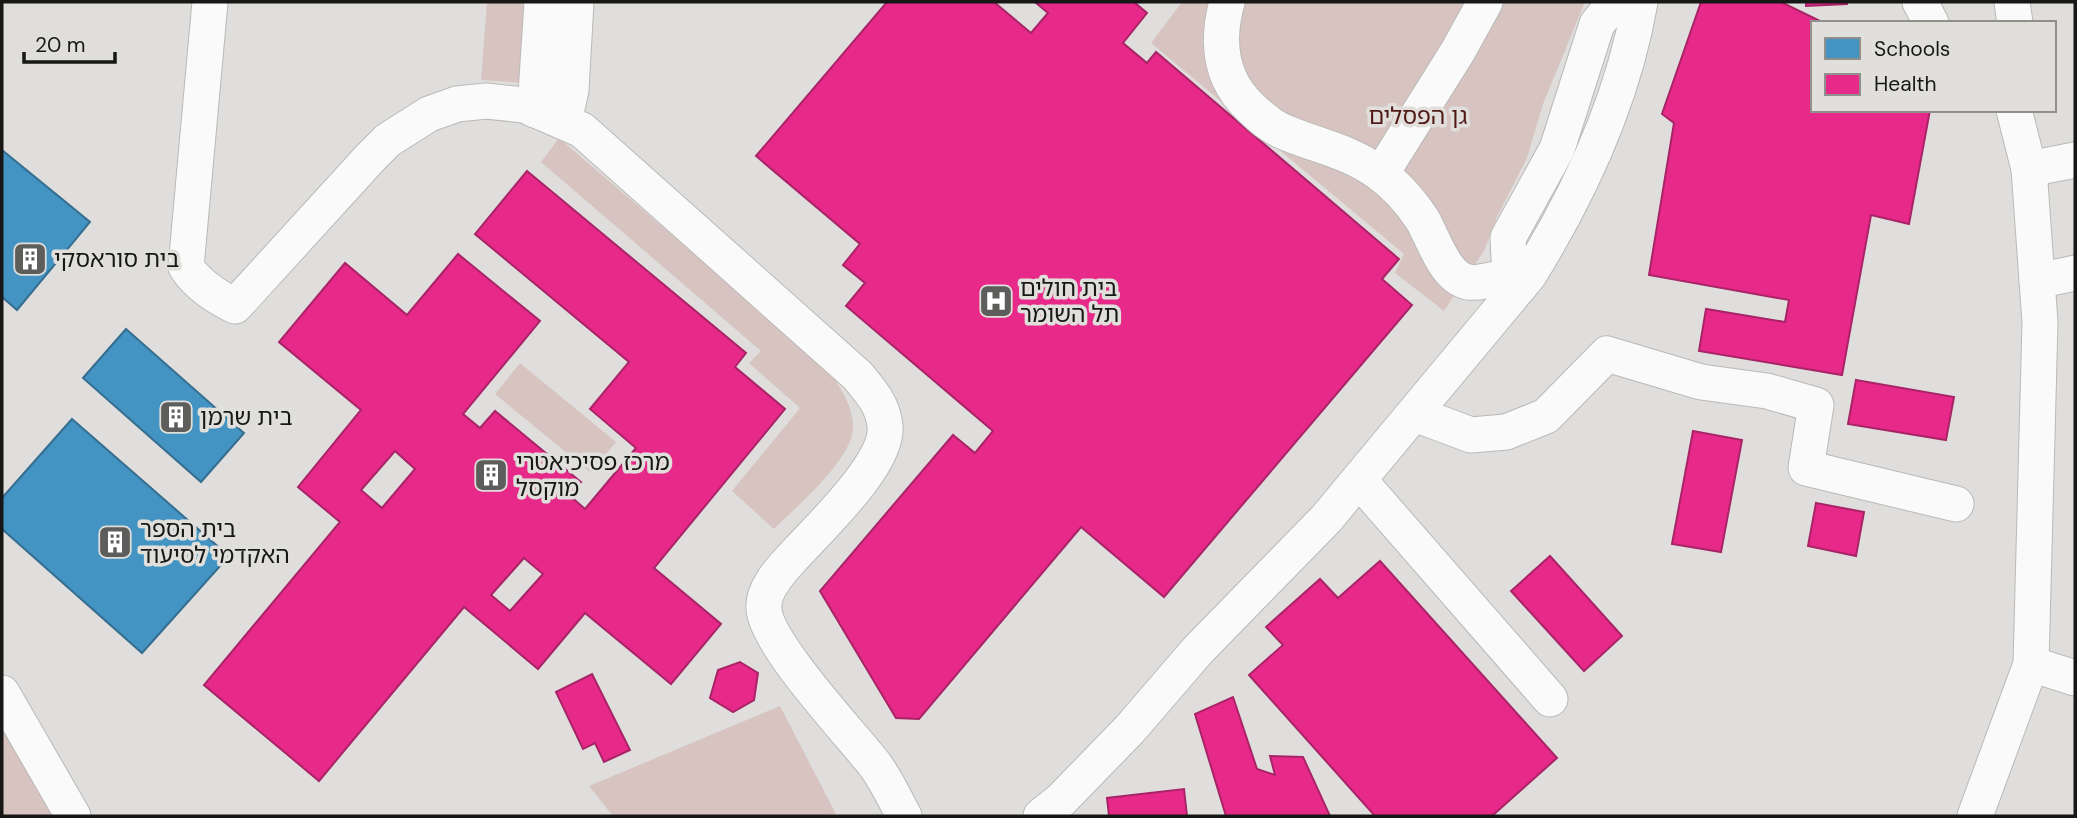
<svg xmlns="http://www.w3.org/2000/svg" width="2077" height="818" viewBox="0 0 2077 818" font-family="'DM Sans','Noto Sans Hebrew',sans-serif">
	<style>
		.green { fill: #d7c4c1 }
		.schools { fill: #4393c3; stroke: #366e8f; stroke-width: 2 }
		.health { fill: #e7298a; stroke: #a92467; stroke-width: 2; fill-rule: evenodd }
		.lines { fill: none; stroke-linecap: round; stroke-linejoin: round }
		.minor-casing { stroke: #bab9b8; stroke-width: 37 }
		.minor { stroke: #fafafa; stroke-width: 35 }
		.labels { text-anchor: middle; stroke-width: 7; stroke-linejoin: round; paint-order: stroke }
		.park-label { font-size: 23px; fill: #501916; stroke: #e0dfdb }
		.poi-label { font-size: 23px; fill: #171716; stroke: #e0dfdb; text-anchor: start }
	</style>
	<rect width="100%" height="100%" fill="#dfdedc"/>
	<g class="green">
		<path d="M 487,2 L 531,2 L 524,83 L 481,80 Z"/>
		<path d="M 1182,2 L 1585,2 L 1543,104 L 1527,158 L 1497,217 L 1484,251 L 1444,311 L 1395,273 L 1404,254 L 1151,43 Z"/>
		<path d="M 559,138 L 828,369 C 839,386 854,406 853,428 C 852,460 797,506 774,529 L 732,491 L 800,408 L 749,363 L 761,351 L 541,162 Z"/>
		<path d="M 520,363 L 616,442 L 591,473 L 495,394 Z"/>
		<path d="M 780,706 L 836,814 L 823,816 L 613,816 L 589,786 Z"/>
		<path d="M 2,724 L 60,816 L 2,816 Z"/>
	</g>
	<g class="schools">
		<path d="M 2,150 L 90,222 L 17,310 L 2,297 Z"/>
		<path d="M 126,329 L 244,433 L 201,482 L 83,378 Z"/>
		<path d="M 72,419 L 229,556 L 142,653 L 2,529 L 2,498 Z"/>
	</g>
	<g class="health">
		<path d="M 887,2 L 994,2 L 1031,33 L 1048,13 L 1035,2 L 1134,2 L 1147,13 L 1123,43 L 1147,63 L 1156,52 L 1399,259 L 1382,279 L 1412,305 L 1164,597 L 1081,527 L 919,719 L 896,718 L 820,591 L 953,435 L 975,453 L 993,431 L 846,306 L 865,283 L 843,265 L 860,244 L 756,156 Z"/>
		<path d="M 1701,2 L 1781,2 L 1824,23 L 1813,23 L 1813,110 L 1930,110 L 1909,224 L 1871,215 L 1842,375 L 1699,351 L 1706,309 L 1785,322 L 1789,300 L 1649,275 L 1674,123 L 1662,114 Z"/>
		<path d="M 1806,2 L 1847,2 L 1847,4 L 1806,6 Z"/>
		<path d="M 527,171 L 746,353 L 735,367 L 785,409 L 654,568 L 721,624 L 671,684 L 585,613 L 538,669 L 464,607 L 319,781 L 204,685 L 340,522 L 298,487 L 361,410 L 279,342 L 345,263 L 407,315 L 458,254 L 540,321 L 463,414 L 480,428 L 495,411 L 581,482 L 569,495 L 585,509 L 636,448 L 590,409 L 629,362 L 475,234 ZM 395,451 L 415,469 L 382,508 L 361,490 ZM 524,558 L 543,574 L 510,611 L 491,595 Z"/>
		<path d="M 1856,380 L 1954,397 L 1946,440 L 1848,424 Z"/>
		<path d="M 1693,431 L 1742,440 L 1721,552 L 1672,544 Z"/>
		<path d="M 1816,503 L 1864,512 L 1856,556 L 1808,546 Z"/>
		<path d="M 1550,556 L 1622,636 L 1584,671 L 1511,591 Z"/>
		<path d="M 1380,561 L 1557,758 L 1492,816 L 1375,816 L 1249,675 L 1283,645 L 1266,627 L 1320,579 L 1338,598 Z"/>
		<path d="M 740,662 L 758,673 L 754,700 L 733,712 L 710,698 L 718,670 Z"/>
		<path d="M 592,674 L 630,750 L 604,762 L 595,743 L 583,749 L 556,692 Z"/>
		<path d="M 1233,697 L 1257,769 L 1275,775 L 1270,756 L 1303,757 L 1330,816 L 1226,816 L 1195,714 Z"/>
		<path d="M 1184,789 L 1187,816 L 1109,816 L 1107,798 Z"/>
	</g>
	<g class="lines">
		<g class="minor-casing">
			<g id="minor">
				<path d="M 210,2 L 186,267 C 198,285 215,296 235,306 L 370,158 L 388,140 L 429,114 L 457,104 L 486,101 L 524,105 L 582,130 L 858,376 C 871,392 883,405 885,426 C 889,464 816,531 791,559 C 779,572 762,591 764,609 C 766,644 851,734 875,765 C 886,780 895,799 904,816"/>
				<path d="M 1227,2 C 1216,42 1220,80 1252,109 C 1261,117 1270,126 1282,131 C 1316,146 1347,150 1379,173 C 1396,185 1410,201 1422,219 C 1433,237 1444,277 1468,282 C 1478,284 1504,277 1515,275"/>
				<path d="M 1920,2 L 1931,23"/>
				<path d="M 2012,2 L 2015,23"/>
				<path d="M 535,110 L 542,2"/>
				<path d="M 564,122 L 571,90 L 576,2"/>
				<path d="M 2029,169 L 2075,160"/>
				<path d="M 1381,174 L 1458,51 L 1485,2"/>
				<path d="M 2037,281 L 2075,273"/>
				<path d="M 1520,286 L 1509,259 L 1508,238 L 1557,149 L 1597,24 L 1615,2"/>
				<path d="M 1415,414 L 1471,435 L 1506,432 L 1546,416 L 1607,354 L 1701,382 L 1767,391 L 1816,405 L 1806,468 L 1956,504"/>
				<path d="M 1359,480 L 1550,699"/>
				<path d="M 2031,664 L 2075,678"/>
				<path d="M 2,693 L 73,816"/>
				<path d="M 1041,816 L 1061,800 L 1130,729 L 1198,650 L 1326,519 L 1529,275 C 1581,191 1623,100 1640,2"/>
				<path d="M 1975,816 L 2031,664 L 2040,322 L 2029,169 L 2014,110"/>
			</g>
		</g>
		<use href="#minor" class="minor"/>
	</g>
	<defs>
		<g id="building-square" transform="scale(1.75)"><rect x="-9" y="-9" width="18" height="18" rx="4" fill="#5d5d5b" stroke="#e0dfdb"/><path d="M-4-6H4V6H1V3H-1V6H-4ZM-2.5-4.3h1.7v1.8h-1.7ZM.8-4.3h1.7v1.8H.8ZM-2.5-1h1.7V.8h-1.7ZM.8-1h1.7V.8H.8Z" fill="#fff"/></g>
		<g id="hospital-square" transform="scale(1.75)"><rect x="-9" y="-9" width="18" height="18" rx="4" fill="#5d5d5b" stroke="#e0dfdb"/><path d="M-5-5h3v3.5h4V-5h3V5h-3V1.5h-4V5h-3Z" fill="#fff"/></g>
	</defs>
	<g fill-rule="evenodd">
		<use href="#building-square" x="30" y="259"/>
		<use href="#hospital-square" x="996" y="301"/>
		<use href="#building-square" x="176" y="417"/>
		<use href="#building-square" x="491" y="475"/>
		<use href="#building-square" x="115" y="542"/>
	</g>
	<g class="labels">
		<g class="park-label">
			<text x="1418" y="124">גן הפסלים</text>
		</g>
		<g class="poi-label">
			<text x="54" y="267">בית סוראסקי</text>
			<text x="1020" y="296">בית חולים<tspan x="1020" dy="26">תל השומר</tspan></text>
			<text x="200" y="425">בית שרמן</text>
			<text x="516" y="470">מרכז פסיכיאטרי<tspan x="516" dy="26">מוקסל</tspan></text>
			<text x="140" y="537">בית הספר<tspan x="140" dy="26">האקדמי לסיעוד</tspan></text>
		</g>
	</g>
	<rect width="2077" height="818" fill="none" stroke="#171716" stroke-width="7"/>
	<rect x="1811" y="21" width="245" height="91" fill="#e0dfdb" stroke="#908f8c" stroke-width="2"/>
	<rect x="1825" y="38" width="35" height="21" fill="#4393c3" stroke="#908f8c" stroke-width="2"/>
	<text x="1874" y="56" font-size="21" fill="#171716">Schools</text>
	<rect x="1825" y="74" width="35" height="21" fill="#e7298a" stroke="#908f8c" stroke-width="2"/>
	<text x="1874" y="91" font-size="21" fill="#171716">Health</text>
	<path d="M24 52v10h91v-10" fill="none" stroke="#171716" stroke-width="3.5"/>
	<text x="35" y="52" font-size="21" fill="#171716" stroke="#e0dfdb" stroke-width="5" paint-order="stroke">20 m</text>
</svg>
